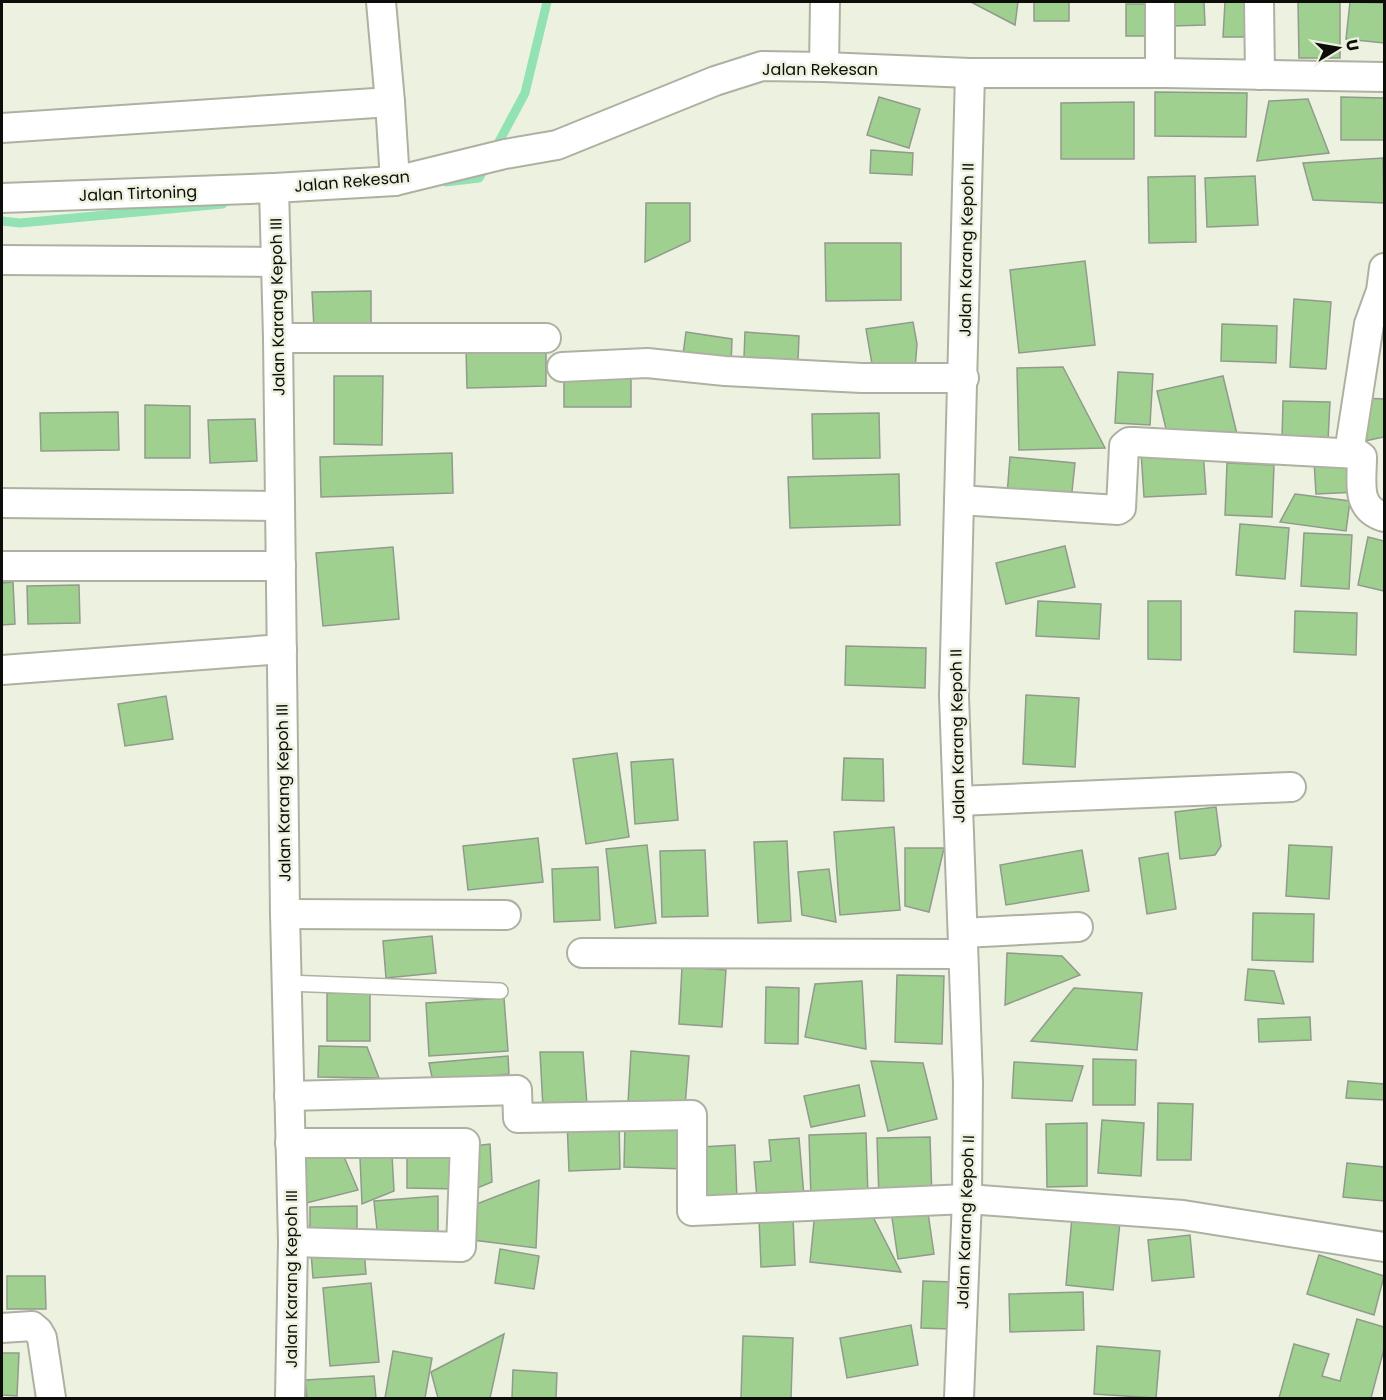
<svg xmlns="http://www.w3.org/2000/svg" width="1386" height="1400" viewBox="0 0 1386 1400" font-family="Poppins,sans-serif">
	<style>
		.lines { fill: none; stroke-linecap: round; stroke-linejoin: round }
		.stream { stroke: #92e2b4; stroke-width: 9 }
		.building { fill: #9fd08f; stroke: #909b8d; stroke-width: 1.5 }
		.lane-casing { stroke: #adb1a1; stroke-width: 18 }
		.street-casing { stroke: #adb1a1; stroke-width: 32 }
		.lane { stroke: #fff; stroke-width: 15 }
		.street { stroke: #fff; stroke-width: 28 }
		.labels { text-anchor: middle; stroke-width: 5; stroke-linejoin: round; paint-order: stroke }
		.street-label { font-size: 16px; fill: #0d0e09; stroke: #edf2e0 }
	</style>
	<rect width="100%" height="100%" fill="#edf2e0"/>
	<g class="lines">
		<g class="stream">
			<path d="M 495,149 L 525,93 L 547,2"/>
			<path d="M 446,182 L 479,178 L 487,164"/>
			<path d="M 2,221 L 20,223 L 223,204"/>
		</g>
	</g>
	<g class="building">
		<path d="M 971,2 L 1018,2 L 1015,25 Z"/>
		<rect x="1034" y="2" width="35" height="19"/>
		<path d="M 1171,2 L 1204,2 L 1205,25 L 1172,26 Z"/>
		<path d="M 1225,2 L 1254,2 L 1254,37 L 1223,37 Z"/>
		<path d="M 1298,2 L 1340,2 L 1340,58 L 1299,58 Z"/>
		<path d="M 1350,2 L 1384,3 L 1384,43 L 1346,39 Z"/>
		<rect x="1126" y="4" width="26" height="32"/>
		<path d="M 1155,92 L 1247,93 L 1246,137 L 1155,136 Z"/>
		<path d="M 879,97 L 920,109 L 909,148 L 867,135 Z"/>
		<path d="M 1341,97 L 1384,98 L 1384,140 L 1341,140 Z"/>
		<path d="M 1308,99 L 1329,153 L 1257,161 L 1269,101 Z"/>
		<path d="M 1134,102 L 1134,159 L 1061,159 L 1061,103 Z"/>
		<path d="M 871,150 L 913,153 L 912,175 L 870,173 Z"/>
		<path d="M 1383,158 L 1384,203 L 1313,200 L 1303,163 Z"/>
		<path d="M 1195,176 L 1196,242 L 1149,243 L 1148,177 Z"/>
		<path d="M 1255,176 L 1258,225 L 1207,227 L 1205,178 Z"/>
		<path d="M 646,203 L 690,203 L 690,241 L 645,262 Z"/>
		<path d="M 825,243 L 901,243 L 901,300 L 826,301 Z"/>
		<path d="M 1085,261 L 1095,345 L 1019,353 L 1010,270 Z"/>
		<path d="M 371,291 L 371,326 L 314,328 L 312,292 Z"/>
		<path d="M 1294,299 L 1331,302 L 1326,369 L 1290,367 Z"/>
		<path d="M 913,322 L 917,344 L 915,369 L 874,376 L 866,329 Z"/>
		<path d="M 1222,324 L 1277,326 L 1276,363 L 1221,361 Z"/>
		<path d="M 686,332 L 732,339 L 731,365 L 682,362 Z"/>
		<path d="M 745,332 L 799,336 L 798,360 L 744,357 Z"/>
		<path d="M 546,346 L 546,386 L 467,388 L 466,347 Z"/>
		<path d="M 1063,367 L 1105,448 L 1019,450 L 1017,368 Z"/>
		<path d="M 564,372 L 631,373 L 631,407 L 564,407 Z"/>
		<path d="M 1118,372 L 1153,374 L 1150,425 L 1115,423 Z"/>
		<path d="M 334,376 L 383,376 L 382,445 L 334,444 Z"/>
		<path d="M 1223,376 L 1237,434 L 1167,433 L 1157,391 Z"/>
		<path d="M 1363,398 L 1384,399 L 1384,437 L 1360,442 Z"/>
		<path d="M 1283,401 L 1330,402 L 1328,441 L 1282,439 Z"/>
		<path d="M 145,405 L 190,406 L 190,458 L 145,458 Z"/>
		<path d="M 118,412 L 119,450 L 41,451 L 40,413 Z"/>
		<path d="M 879,413 L 880,458 L 813,459 L 812,414 Z"/>
		<path d="M 255,419 L 257,461 L 210,463 L 208,420 Z"/>
		<path d="M 1203,449 L 1206,494 L 1144,497 L 1141,452 Z"/>
		<path d="M 452,453 L 453,493 L 321,497 L 320,457 Z"/>
		<path d="M 1010,457 L 1075,463 L 1071,501 L 1007,495 Z"/>
		<path d="M 1358,459 L 1359,492 L 1316,494 L 1314,461 Z"/>
		<path d="M 1227,463 L 1274,465 L 1272,517 L 1225,515 Z"/>
		<path d="M 899,474 L 900,525 L 790,528 L 788,477 Z"/>
		<path d="M 1295,494 L 1350,501 L 1346,531 L 1280,522 Z"/>
		<path d="M 1240,524 L 1289,528 L 1285,579 L 1236,575 Z"/>
		<path d="M 1304,533 L 1352,535 L 1349,589 L 1301,586 Z"/>
		<path d="M 1368,537 L 1384,541 L 1384,591 L 1358,585 Z"/>
		<path d="M 1065,546 L 1075,587 L 1006,604 L 996,563 Z"/>
		<path d="M 393,547 L 399,619 L 323,626 L 316,553 Z"/>
		<path d="M 13,582 L 15,624 L 2,625 L 2,583 Z"/>
		<path d="M 79,585 L 80,623 L 28,624 L 27,586 Z"/>
		<path d="M 1038,601 L 1101,604 L 1099,639 L 1036,636 Z"/>
		<path d="M 1148,601 L 1181,601 L 1181,660 L 1148,659 Z"/>
		<path d="M 1295,611 L 1357,613 L 1356,655 L 1294,652 Z"/>
		<path d="M 846,646 L 926,648 L 925,688 L 845,685 Z"/>
		<path d="M 1026,695 L 1079,698 L 1075,767 L 1023,764 Z"/>
		<path d="M 166,696 L 173,739 L 125,746 L 118,704 Z"/>
		<path d="M 617,753 L 629,837 L 586,844 L 573,759 Z"/>
		<path d="M 844,758 L 883,759 L 884,801 L 842,800 Z"/>
		<path d="M 673,759 L 678,820 L 635,824 L 631,762 Z"/>
		<path d="M 1216,807 L 1221,846 L 1215,855 L 1180,859 L 1175,812 Z"/>
		<path d="M 894,827 L 900,910 L 840,915 L 834,832 Z"/>
		<path d="M 538,838 L 543,882 L 468,890 L 463,846 Z"/>
		<path d="M 787,841 L 791,921 L 758,923 L 754,842 Z"/>
		<path d="M 647,845 L 656,923 L 615,928 L 606,849 Z"/>
		<path d="M 1289,845 L 1332,847 L 1329,899 L 1286,896 Z"/>
		<path d="M 905,848 L 944,848 L 929,912 L 905,906 Z"/>
		<path d="M 705,850 L 708,916 L 662,917 L 660,851 Z"/>
		<path d="M 1082,850 L 1089,891 L 1006,905 L 1000,865 Z"/>
		<path d="M 1168,853 L 1176,909 L 1147,914 L 1139,858 Z"/>
		<path d="M 598,867 L 600,920 L 554,922 L 552,869 Z"/>
		<path d="M 829,869 L 836,922 L 802,915 L 798,872 Z"/>
		<path d="M 1253,913 L 1314,914 L 1313,962 L 1252,960 Z"/>
		<path d="M 432,936 L 436,973 L 386,978 L 383,941 Z"/>
		<path d="M 1007,953 L 1062,956 L 1080,975 L 1005,1005 Z"/>
		<path d="M 682,967 L 726,970 L 722,1027 L 679,1024 Z"/>
		<path d="M 1248,969 L 1274,971 L 1284,1004 L 1245,1000 Z"/>
		<path d="M 897,975 L 944,976 L 942,1044 L 895,1042 Z"/>
		<path d="M 862,981 L 866,1049 L 805,1037 L 815,984 Z"/>
		<path d="M 766,987 L 799,988 L 798,1044 L 765,1043 Z"/>
		<path d="M 1074,988 L 1142,993 L 1137,1050 L 1031,1041 Z"/>
		<rect x="327" y="993" width="43" height="48"/>
		<path d="M 504,998 L 508,1051 L 429,1056 L 426,1003 Z"/>
		<path d="M 1310,1017 L 1311,1040 L 1259,1042 L 1258,1019 Z"/>
		<path d="M 319,1046 L 367,1047 L 379,1078 L 318,1077 Z"/>
		<path d="M 631,1051 L 689,1056 L 685,1107 L 628,1103 Z"/>
		<path d="M 540,1052 L 583,1052 L 587,1105 L 543,1108 Z"/>
		<path d="M 508,1056 L 509,1074 L 433,1082 L 429,1063 Z"/>
		<path d="M 1093,1059 L 1136,1060 L 1135,1105 L 1093,1105 Z"/>
		<path d="M 871,1061 L 923,1063 L 937,1119 L 888,1131 Z"/>
		<path d="M 1014,1062 L 1083,1066 L 1072,1101 L 1012,1098 Z"/>
		<path d="M 1348,1081 L 1384,1084 L 1384,1100 L 1346,1098 Z"/>
		<path d="M 859,1085 L 865,1116 L 811,1127 L 804,1096 Z"/>
		<path d="M 1158,1103 L 1193,1104 L 1191,1160 L 1157,1160 Z"/>
		<path d="M 619,1119 L 620,1169 L 569,1171 L 567,1120 Z"/>
		<path d="M 1102,1120 L 1144,1123 L 1141,1176 L 1098,1173 Z"/>
		<path d="M 1087,1123 L 1087,1186 L 1047,1187 L 1046,1124 Z"/>
		<path d="M 625,1126 L 688,1128 L 686,1169 L 624,1167 Z"/>
		<path d="M 866,1133 L 868,1197 L 811,1199 L 809,1135 Z"/>
		<path d="M 930,1137 L 932,1198 L 879,1199 L 877,1138 Z"/>
		<path d="M 799,1138 L 804,1196 L 757,1199 L 754,1162 L 771,1161 L 769,1140 Z"/>
		<path d="M 490,1144 L 492,1182 L 467,1192 L 473,1146 Z"/>
		<path d="M 735,1145 L 737,1200 L 703,1202 L 701,1147 Z"/>
		<path d="M 342,1152 L 358,1190 L 302,1204 L 303,1158 Z"/>
		<path d="M 407,1153 L 459,1154 L 458,1189 L 407,1188 Z"/>
		<path d="M 392,1155 L 394,1191 L 362,1204 L 360,1158 Z"/>
		<path d="M 1347,1163 L 1384,1167 L 1384,1201 L 1343,1197 Z"/>
		<path d="M 539,1180 L 536,1248 L 473,1240 L 474,1205 Z"/>
		<path d="M 438,1196 L 438,1240 L 378,1240 L 374,1201 Z"/>
		<path d="M 357,1206 L 357,1233 L 310,1234 L 310,1207 Z"/>
		<path d="M 927,1206 L 934,1254 L 898,1259 L 891,1211 Z"/>
		<path d="M 815,1211 L 873,1217 L 901,1272 L 810,1262 Z"/>
		<path d="M 793,1217 L 795,1265 L 761,1267 L 759,1218 Z"/>
		<path d="M 1072,1217 L 1120,1222 L 1113,1290 L 1066,1285 Z"/>
		<path d="M 1190,1235 L 1194,1277 L 1152,1281 L 1148,1240 Z"/>
		<path d="M 364,1248 L 366,1274 L 313,1278 L 311,1252 Z"/>
		<path d="M 500,1249 L 539,1256 L 534,1289 L 495,1283 Z"/>
		<path d="M 1319,1255 L 1384,1276 L 1374,1315 L 1307,1294 Z"/>
		<path d="M 7,1276 L 45,1276 L 46,1309 L 7,1309 Z"/>
		<path d="M 923,1281 L 952,1282 L 950,1329 L 921,1328 Z"/>
		<path d="M 371,1283 L 379,1362 L 330,1366 L 323,1288 Z"/>
		<path d="M 1083,1292 L 1084,1330 L 1010,1332 L 1009,1294 Z"/>
		<path d="M 1357,1319 L 1384,1327 L 1384,1349 L 1371,1398 L 1279,1398 L 1294,1344 L 1329,1354 L 1322,1376 L 1340,1381 Z"/>
		<path d="M 911,1325 L 918,1365 L 847,1378 L 840,1338 Z"/>
		<path d="M 504,1334 L 490,1398 L 438,1398 L 431,1372 Z"/>
		<path d="M 743,1336 L 793,1338 L 791,1398 L 741,1398 Z"/>
		<path d="M 1097,1346 L 1160,1351 L 1156,1398 L 1094,1394 Z"/>
		<path d="M 393,1351 L 432,1358 L 425,1398 L 385,1398 Z"/>
		<path d="M 2,1353 L 19,1353 L 17,1396 L 2,1395 Z"/>
		<path d="M 513,1370 L 557,1373 L 556,1398 L 512,1398 Z"/>
		<path d="M 374,1376 L 376,1398 L 307,1398 L 305,1380 Z"/>
	</g>
	<g class="lines">
		<g class="lane-casing">
			<path id="lane" d="M 286,983 L 500,991"/>
		</g>
		<g class="street-casing">
			<g id="street">
				<path d="M 381,2 L 390,102 L 395,181"/>
				<path d="M 1259,2 L 1260,75"/>
				<path d="M 824,67 L 825,2"/>
				<path d="M 1160,73 L 1160,2"/>
				<path d="M 2,128 L 390,102"/>
				<path d="M 274,188 L 278,338 L 285,914 L 293,1242 L 290,1398"/>
				<path d="M 2,198 L 274,188 L 395,181 L 505,154 L 557,145 L 715,81 L 762,66 L 824,67 L 970,73 L 1165,73 L 1384,77"/>
				<path d="M 2,260 L 276,262"/>
				<path d="M 278,338 L 546,338"/>
				<path d="M 562,367 L 647,363 L 725,371 L 862,378 L 964,378"/>
				<path d="M 1349,453 L 1369,324 L 1381,291 L 1384,268"/>
				<path d="M 959,500 L 1118,510 L 1121,508 L 1124,446 L 1129,442 L 1134,442 L 1358,454 L 1362,457 C 1362,482 1355,508 1384,517"/>
				<path d="M 2,503 L 280,506"/>
				<path d="M 2,566 L 281,566"/>
				<path d="M 2,670 L 282,649"/>
				<path d="M 958,801 L 1291,787"/>
				<path d="M 285,914 L 506,915"/>
				<path d="M 963,933 L 1078,927"/>
				<path d="M 582,953 L 963,954"/>
				<path d="M 289,1096 L 517,1090 L 518,1118 L 692,1115 L 692,1211 L 967,1199 L 1183,1215 L 1384,1247"/>
				<path d="M 290,1143 L 465,1143 L 461,1247 L 293,1242"/>
				<path d="M 2,1328 L 32,1326 L 38,1331 L 42,1338 L 51,1398"/>
				<path d="M 959,1398 L 967,1199 L 968,1082 L 954,696 L 970,73"/>
			</g>
		</g>
		<use href="#lane" class="lane"/>
		<use href="#street" class="street"/>
	</g>
	<g class="labels">
		<g class="street-label">
			<text x="820" y="75">Jalan Rekesan</text>
			<text transform="translate(352 181) rotate(-5)" y="6">Jalan Rekesan</text>
			<text transform="translate(138 193) rotate(-2)" y="6">Jalan Tirtoning</text>
			<text transform="translate(966 250) rotate(-89)" y="6">Jalan Karang Kepoh II</text>
			<text transform="translate(277 307) rotate(-91)" y="6">Jalan Karang Kepoh III</text>
			<text transform="translate(957 736) rotate(-91)" y="6">Jalan Karang Kepoh II</text>
			<text transform="translate(283 793) rotate(-91)" y="6">Jalan Karang Kepoh III</text>
			<text transform="translate(965 1222) rotate(-88)" y="6">Jalan Karang Kepoh II</text>
			<text transform="translate(291 1279) rotate(-90)" y="6">Jalan Karang Kepoh III</text>
		</g>
	</g>
	<rect width="1386" height="1400" fill="none" stroke="#0d0e09" stroke-width="6"/>
	<g transform="translate(1338 48) rotate(79)" stroke="#edf2e0" stroke-width="4.5" paint-order="stroke">
	<path d="M0-4.5L10 22L0 15L-10 22Z" fill="#0d0e09"/>
	<text y="-9" font-size="16" font-weight="bold" text-anchor="middle" fill="#0d0e09">U</text>
	</g>
</svg>
